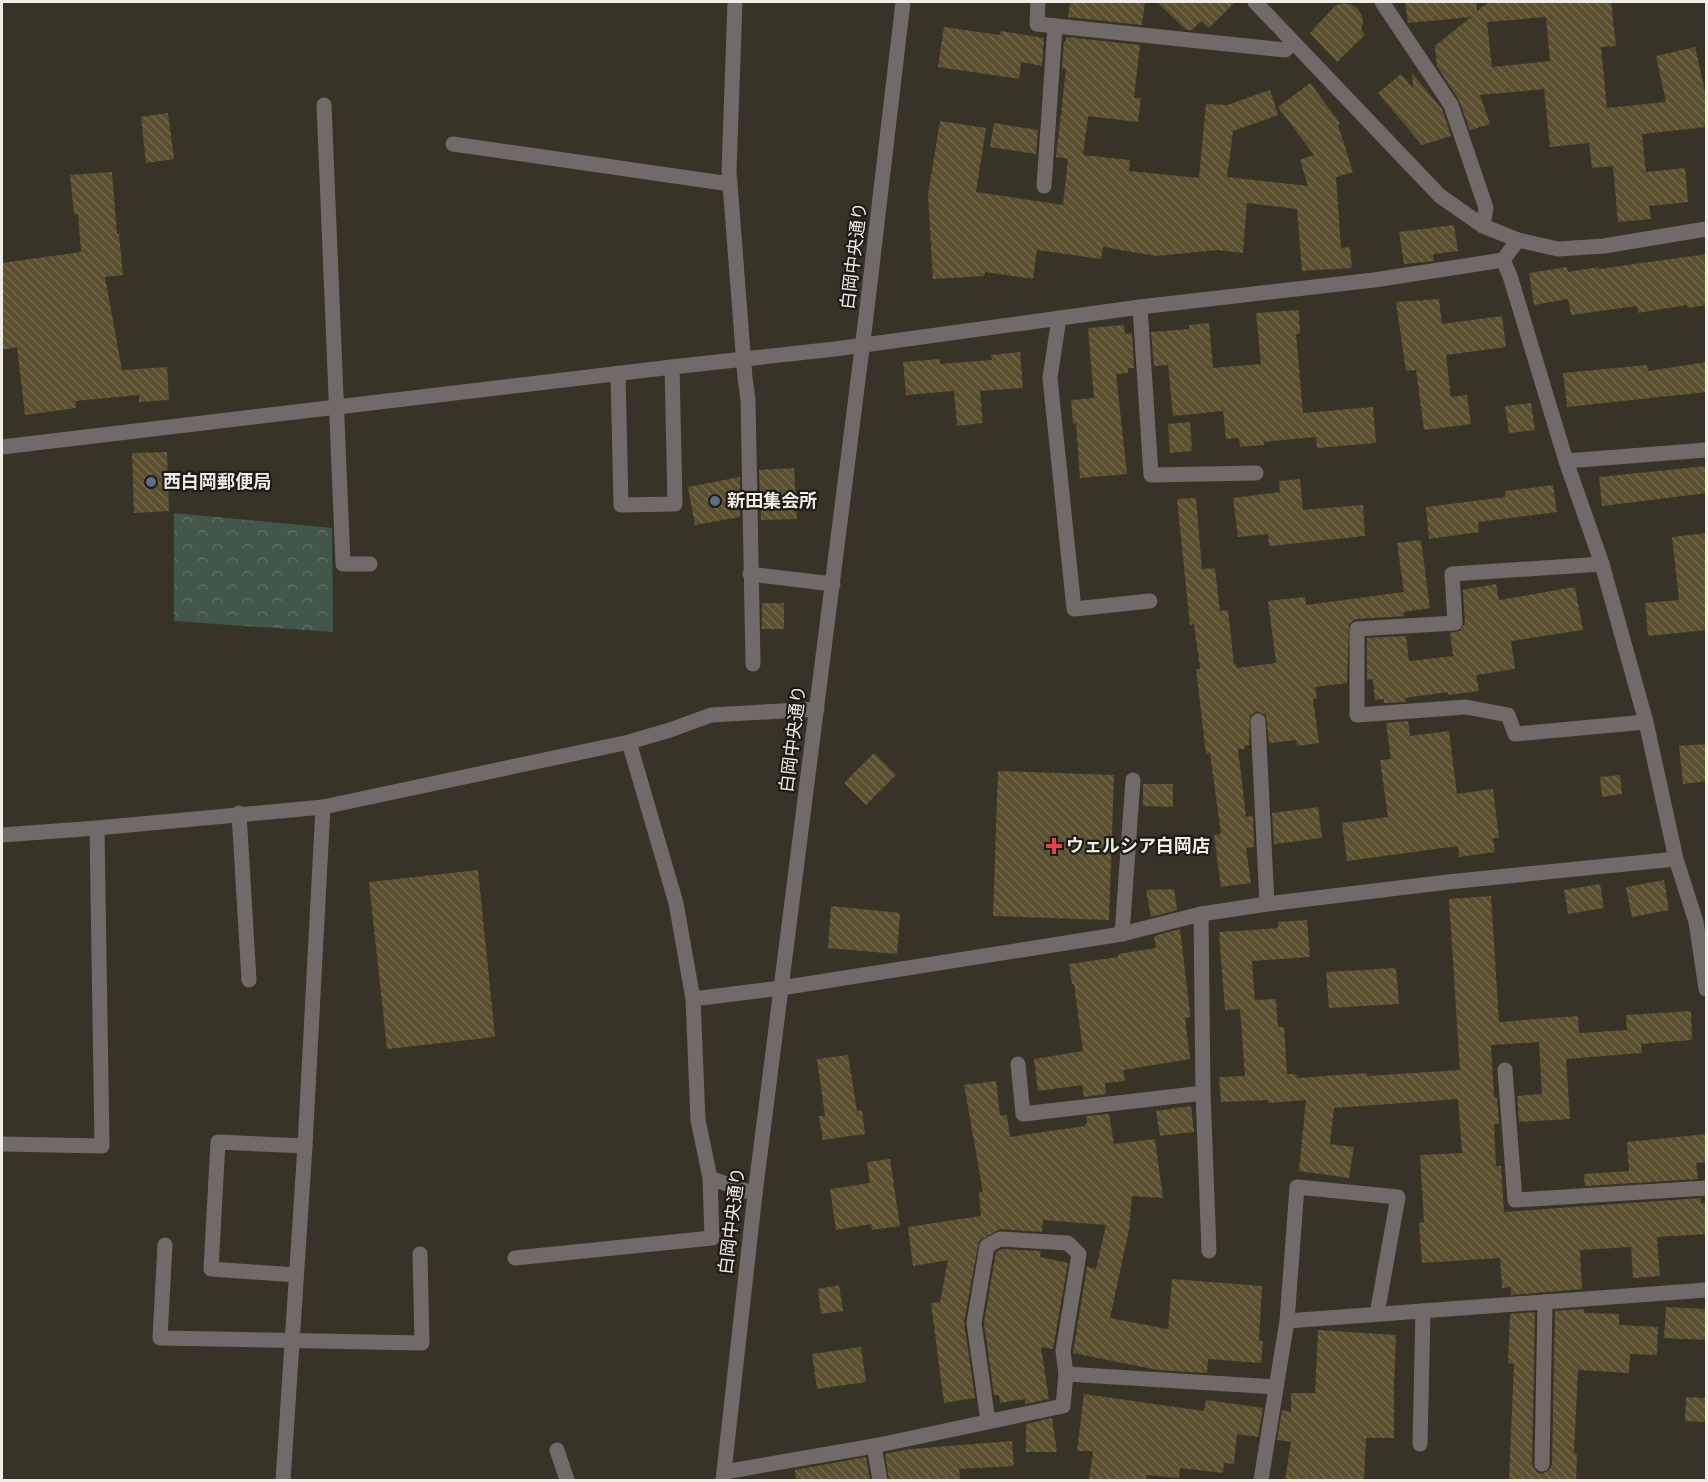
<svg xmlns="http://www.w3.org/2000/svg" width="1708" height="1482" viewBox="0 0 1708 1482" font-family="'DejaVu Sans','Noto Sans JP',sans-serif">
	<style>
		.forest { fill: url(#forest-crowns) }
		.building { fill: url(#building-back-hatch); fill-rule: evenodd }
		.lines { fill: none; stroke-linecap: round; stroke-linejoin: round }
		.minor { stroke: #716a69; stroke-width: 15 }
		.service-dot { fill: #5c6f8a; stroke: #1d1b16; stroke-width: 2 }
		.health-dot { fill: #e0444e; stroke: #1d1b16; stroke-width: 2 }
		.labels { text-anchor: middle; stroke-width: 4.5; stroke-linejoin: round; paint-order: stroke }
		.street-label { font-size: 18px; fill: #f0ede6; stroke: #1d1b16 }
		.poi-label { font-size: 18px; font-weight: bold; fill: #f0ede6; stroke: #1d1b16; text-anchor: start }
	</style>
	<defs>
		<pattern id="forest-crowns" width="20" height="18" patternUnits="userSpaceOnUse" patternTransform="scale(1.5)"><rect width="20" height="18" fill="#425749"/><path d="M2 6a3 3 0 1 1 6 0M12 15a3 3 0 1 1 6 0" fill="none" stroke="#5e6f63"/></pattern>
		<pattern id="building-back-hatch" width="6" height="6" patternUnits="userSpaceOnUse" patternTransform="scale(1.5)"><rect width="6" height="6" fill="#5a4f2e"/><path d="M-1 5l2 2M0 0l6 6M5-1l2 2" fill="none" stroke="#72694c"/></pattern>
	</defs>
	<rect width="100%" height="100%" fill="#373327"/>
	<path class="forest" d="M 174,513 L 332,528 L 333,632 L 174,621 Z"/>
	<g class="building">
		<path d="M 1070,2 L 1145,2 L 1142,25 L 1068,17 Z"/>
		<path d="M 1157,2 L 1235,2 L 1209,28 L 1201,21 L 1192,30 L 1186,30 Z"/>
		<path d="M 1405,2 L 1477,2 L 1477,11 L 1489,2 L 1611,2 L 1616,46 L 1601,47 L 1607,108 L 1666,102 L 1656,56 L 1695,47 L 1707,100 L 1707,127 L 1642,134 L 1646,172 L 1685,168 L 1688,202 L 1649,206 L 1651,219 L 1618,222 L 1613,166 L 1592,168 L 1589,143 L 1550,147 L 1544,89 L 1480,95 L 1490,124 L 1470,130 L 1459,100 L 1437,66 L 1435,46 L 1471,17 L 1408,23 ZM 1546,17 L 1550,61 L 1492,67 L 1487,22 Z"/>
		<path d="M 1342,3 L 1350,4 L 1357,8 L 1362,15 L 1363,23 L 1361,30 L 1365,35 L 1337,62 L 1310,33 L 1335,6 Z"/>
		<path d="M 944,27 L 1000,35 L 1001,31 L 1044,38 L 1042,66 L 1021,62 L 1019,79 L 938,67 Z"/>
		<path d="M 1066,37 L 1140,45 L 1134,98 L 1141,98 L 1138,122 L 1088,116 L 1083,155 L 1130,160 L 1129,171 L 1199,178 L 1206,104 L 1227,105 L 1270,90 L 1278,115 L 1233,131 L 1227,177 L 1308,186 L 1300,160 L 1314,155 L 1278,107 L 1310,83 L 1340,123 L 1338,125 L 1353,172 L 1336,177 L 1341,248 L 1350,247 L 1352,268 L 1302,271 L 1297,209 L 1247,203 L 1243,253 L 1218,250 L 1156,256 L 1103,247 L 1101,259 L 1037,250 L 1033,279 L 985,272 L 984,276 L 933,279 L 928,195 L 940,121 L 986,128 L 976,192 L 1063,205 L 1068,159 L 1056,157 L 1066,69 L 1062,69 L 1064,41 L 1066,41 Z"/>
		<path d="M 1412,73 L 1442,109 L 1451,136 L 1422,145 L 1378,93 L 1401,74 L 1413,88 Z"/>
		<path d="M 168,113 L 174,159 L 146,163 L 141,117 Z"/>
		<path d="M 994,123 L 1038,130 L 1036,154 L 990,147 Z"/>
		<path d="M 112,172 L 117,234 L 119,234 L 123,275 L 105,277 L 122,370 L 167,367 L 169,400 L 139,402 L 139,395 L 75,401 L 76,408 L 25,415 L 17,347 L 2,350 L 2,263 L 81,252 L 78,214 L 74,214 L 70,175 Z"/>
		<path d="M 1454,225 L 1458,251 L 1433,254 L 1434,261 L 1404,264 L 1399,232 Z"/>
		<path d="M 1707,254 L 1707,305 L 1688,308 L 1687,305 L 1638,313 L 1637,306 L 1571,315 L 1568,299 L 1534,305 L 1529,273 L 1567,267 L 1568,272 L 1598,267 L 1599,269 Z"/>
		<path d="M 1439,299 L 1442,324 L 1502,316 L 1506,347 L 1446,355 L 1451,397 L 1467,395 L 1471,424 L 1424,430 L 1416,370 L 1406,371 L 1396,302 Z"/>
		<path d="M 1299,310 L 1300,333 L 1296,334 L 1303,413 L 1373,407 L 1376,443 L 1317,448 L 1316,437 L 1263,442 L 1264,445 L 1240,447 L 1239,438 L 1226,439 L 1223,411 L 1173,416 L 1168,365 L 1154,366 L 1151,332 L 1189,329 L 1189,325 L 1209,323 L 1213,368 L 1261,364 L 1256,313 Z"/>
		<path d="M 1124,325 L 1125,334 L 1132,333 L 1134,368 L 1128,368 L 1128,373 L 1116,374 L 1127,474 L 1080,478 L 1076,423 L 1073,424 L 1071,400 L 1094,398 L 1088,328 Z"/>
		<path d="M 1020,352 L 1023,388 L 980,391 L 983,423 L 957,426 L 954,391 L 906,395 L 903,362 L 940,359 L 940,364 L 992,360 L 991,355 Z"/>
		<path d="M 1707,362 L 1707,392 L 1567,407 L 1563,373 L 1647,365 L 1648,371 Z"/>
		<path d="M 1531,403 L 1535,430 L 1509,433 L 1505,406 Z"/>
		<path d="M 1190,422 L 1192,451 L 1170,453 L 1168,424 Z"/>
		<path d="M 167,452 L 169,511 L 134,513 L 132,453 Z"/>
		<path d="M 1707,466 L 1707,493 L 1602,506 L 1599,477 Z"/>
		<path d="M 794,468 L 797,519 L 761,520 L 759,470 Z"/>
		<path d="M 740,477 L 740,517 L 695,525 L 688,487 Z"/>
		<path d="M 1300,479 L 1303,510 L 1363,505 L 1365,536 L 1269,546 L 1268,534 L 1238,537 L 1233,498 L 1280,492 L 1279,481 Z"/>
		<path d="M 1553,485 L 1557,512 L 1478,522 L 1479,532 L 1429,539 L 1426,507 L 1505,497 L 1505,491 Z"/>
		<path d="M 1196,498 L 1202,569 L 1215,568 L 1220,611 L 1228,610 L 1234,664 L 1236,664 L 1237,668 L 1276,663 L 1268,601 L 1305,597 L 1306,605 L 1404,592 L 1397,543 L 1421,540 L 1430,608 L 1403,612 L 1404,616 L 1356,619 L 1349,624 L 1347,683 L 1315,687 L 1317,699 L 1313,699 L 1319,743 L 1297,746 L 1296,740 L 1269,743 L 1266,715 L 1257,711 L 1250,716 L 1249,745 L 1244,746 L 1245,749 L 1238,749 L 1246,817 L 1253,816 L 1254,847 L 1246,848 L 1251,883 L 1221,887 L 1214,835 L 1221,834 L 1210,753 L 1206,754 L 1196,669 L 1200,669 L 1194,624 L 1190,625 L 1177,499 Z"/>
		<path d="M 1707,533 L 1707,630 L 1648,636 L 1645,603 L 1679,600 L 1672,537 Z"/>
		<path d="M 1496,584 L 1499,600 L 1575,587 L 1583,630 L 1511,641 L 1515,669 L 1476,675 L 1479,691 L 1448,695 L 1448,692 L 1405,698 L 1406,702 L 1384,703 L 1384,699 L 1375,700 L 1373,679 L 1367,680 L 1367,638 L 1406,636 L 1409,661 L 1453,656 L 1450,633 L 1460,631 L 1465,623 L 1463,590 Z"/>
		<rect x="762" y="603" width="22" height="26"/>
		<path d="M 1408,721 L 1410,736 L 1449,731 L 1457,794 L 1493,789 L 1499,838 L 1493,838 L 1495,852 L 1459,857 L 1458,846 L 1347,861 L 1342,823 L 1388,817 L 1380,760 L 1391,759 L 1386,723 Z"/>
		<path d="M 1707,744 L 1707,781 L 1683,784 L 1679,746 Z"/>
		<path d="M 874,753 L 896,775 L 866,805 L 844,783 Z"/>
		<path d="M 998,771 L 1114,775 L 1109,920 L 993,916 Z"/>
		<path d="M 1620,775 L 1622,794 L 1602,797 L 1600,777 Z"/>
		<path d="M 1143,784 L 1173,784 L 1173,807 L 1143,806 Z"/>
		<path d="M 1318,807 L 1322,838 L 1274,844 L 1272,813 Z"/>
		<path d="M 478,870 L 495,1037 L 387,1049 L 369,882 Z"/>
		<path d="M 1664,880 L 1669,910 L 1632,917 L 1626,887 Z"/>
		<path d="M 1600,884 L 1604,908 L 1568,914 L 1564,890 Z"/>
		<path d="M 1174,889 L 1177,910 L 1151,917 L 1146,890 Z"/>
		<path d="M 1491,896 L 1499,1022 L 1578,1016 L 1579,1033 L 1627,1030 L 1626,1015 L 1691,1011 L 1692,1040 L 1641,1044 L 1642,1053 L 1566,1059 L 1570,1119 L 1519,1122 L 1517,1096 L 1542,1094 L 1539,1042 L 1491,1045 L 1494,1098 L 1497,1098 L 1499,1124 L 1494,1124 L 1496,1166 L 1501,1166 L 1504,1212 L 1701,1198 L 1701,1203 L 1707,1203 L 1707,1234 L 1657,1237 L 1660,1276 L 1633,1278 L 1631,1247 L 1580,1250 L 1582,1289 L 1511,1295 L 1511,1287 L 1502,1288 L 1500,1258 L 1422,1263 L 1419,1223 L 1424,1222 L 1420,1155 L 1462,1153 L 1458,1099 L 1334,1108 L 1330,1144 L 1354,1147 L 1349,1178 L 1299,1171 L 1306,1100 L 1268,1103 L 1268,1100 L 1221,1102 L 1219,1077 L 1245,1076 L 1240,1009 L 1225,1010 L 1219,932 L 1278,928 L 1278,922 L 1307,920 L 1310,957 L 1252,961 L 1255,1000 L 1276,999 L 1278,1027 L 1284,1027 L 1287,1074 L 1296,1074 L 1297,1078 L 1367,1073 L 1367,1076 L 1460,1070 L 1449,899 Z"/>
		<path d="M 831,906 L 900,913 L 897,954 L 828,948 Z"/>
		<path d="M 1180,929 L 1190,1013 L 1190,1017 L 1185,1018 L 1190,1059 L 1123,1070 L 1125,1081 L 1105,1083 L 1106,1094 L 1084,1097 L 1082,1085 L 1038,1091 L 1034,1059 L 1083,1051 L 1074,984 L 1072,984 L 1069,964 L 1118,957 L 1118,954 L 1156,948 L 1154,936 Z"/>
		<path d="M 1396,968 L 1399,1004 L 1329,1008 L 1326,972 Z"/>
		<path d="M 848,1055 L 857,1111 L 862,1110 L 865,1134 L 823,1140 L 819,1116 L 825,1116 L 817,1059 Z"/>
		<path d="M 996,1081 L 1000,1115 L 1007,1115 L 1010,1137 L 1085,1126 L 1084,1124 L 1087,1124 L 1086,1116 L 1109,1114 L 1114,1144 L 1155,1139 L 1163,1198 L 1132,1196 L 1129,1230 L 1110,1318 L 1168,1329 L 1172,1279 L 1262,1286 L 1259,1341 L 1263,1341 L 1261,1363 L 1208,1359 L 1207,1373 L 1158,1370 L 1073,1353 L 1087,1267 L 1096,1269 L 1106,1225 L 1043,1220 L 1042,1232 L 1000,1229 L 979,1241 L 964,1322 L 975,1398 L 944,1403 L 931,1303 L 940,1302 L 948,1260 L 913,1266 L 908,1227 L 981,1216 L 979,1192 L 983,1192 L 964,1085 Z"/>
		<path d="M 1191,1106 L 1194,1132 L 1160,1136 L 1156,1111 Z"/>
		<path d="M 1707,1134 L 1707,1162 L 1696,1163 L 1698,1179 L 1585,1186 L 1584,1174 L 1629,1171 L 1627,1142 Z"/>
		<path d="M 890,1159 L 900,1226 L 872,1230 L 871,1224 L 836,1230 L 830,1189 L 870,1183 L 867,1162 Z"/>
		<path d="M 1002,1249 L 1041,1251 L 1040,1257 L 1068,1263 L 1053,1349 L 1041,1347 L 1049,1399 L 1025,1404 L 1025,1399 L 1000,1403 L 999,1395 L 994,1395 L 984,1323 L 996,1252 Z"/>
		<path d="M 839,1285 L 843,1311 L 821,1314 L 818,1289 Z"/>
		<path d="M 1666,1307 L 1707,1309 L 1707,1340 L 1664,1338 Z"/>
		<path d="M 1584,1309 L 1584,1313 L 1619,1314 L 1619,1325 L 1658,1327 L 1657,1355 L 1630,1354 L 1629,1373 L 1578,1370 L 1574,1453 L 1577,1454 L 1576,1480 L 1509,1480 L 1514,1364 L 1508,1363 L 1510,1314 L 1535,1312 L 1532,1464 L 1537,1472 L 1542,1474 L 1550,1469 L 1552,1464 L 1555,1311 Z"/>
		<path d="M 1318,1330 L 1396,1335 L 1394,1385 L 1394,1438 L 1366,1438 L 1364,1480 L 1285,1480 L 1291,1442 L 1277,1440 L 1282,1410 L 1291,1412 L 1291,1393 L 1315,1393 Z"/>
		<path d="M 861,1347 L 866,1382 L 817,1389 L 812,1354 Z"/>
		<path d="M 1084,1394 L 1204,1411 L 1206,1400 L 1263,1408 L 1258,1437 L 1237,1434 L 1234,1464 L 1224,1463 L 1223,1473 L 1180,1468 L 1179,1478 L 1147,1475 L 1146,1480 L 1089,1480 L 1093,1451 L 1077,1451 Z"/>
		<path d="M 1686,1397 L 1707,1398 L 1707,1422 L 1685,1421 Z"/>
		<path d="M 1052,1418 L 1057,1452 L 1026,1452 L 1026,1424 Z"/>
		<path d="M 1012,1441 L 1014,1466 L 959,1469 L 960,1480 L 889,1480 L 885,1454 L 910,1449 Z"/>
		<path d="M 866,1457 L 870,1480 L 796,1480 L 795,1470 Z"/>
	</g>
	<g class="lines">
		<g class="minor">
			<path d="M 735,2 L 729,171 L 745,378 L 748,400 L 753,664"/>
			<path d="M 1038,2 L 1037,24 L 1285,50 L 1293,43"/>
			<path d="M 1255,2 L 1440,196 L 1483,226 L 1518,240 L 1558,249 L 1604,246 L 1706,229"/>
			<path d="M 1382,2 L 1451,105 L 1486,208 L 1483,226"/>
			<path d="M 324,105 L 343,564 L 370,564"/>
			<path d="M 453,144 L 730,184"/>
			<path d="M 1044,186 L 1055,26"/>
			<path d="M 1503,260 L 1510,276 L 1566,461 L 1602,564 L 1646,722 L 1676,859 L 1696,922 L 1706,989"/>
			<path d="M 1140,307 L 1151,475 L 1256,473"/>
			<path d="M 1059,318 L 1050,378 L 1074,609 L 1150,601"/>
			<path d="M 618,373 L 621,505 L 675,504 L 672,367"/>
			<path d="M 2,447 L 672,367 L 835,349 L 1140,307 L 1374,280 L 1503,260 L 1518,240"/>
			<path d="M 1566,461 L 1706,450"/>
			<path d="M 1602,564 L 1452,574 L 1455,623 L 1357,629 L 1357,715 L 1466,707 L 1508,715 L 1515,734 L 1646,722"/>
			<path d="M 750,574 L 833,584"/>
			<path d="M 1258,721 L 1267,904"/>
			<path d="M 629,742 L 676,903 L 693,999 L 698,1120 L 710,1178 L 755,1194"/>
			<path d="M 239,813 L 249,980"/>
			<path d="M 2,835 L 97,828 L 323,807 L 629,742 L 670,730 L 711,715 L 817,709"/>
			<path d="M 1201,914 L 1203,1093 L 1209,1251"/>
			<path d="M 1122,934 L 1133,780"/>
			<path d="M 693,999 L 781,988 L 1122,934 L 1201,914 L 1267,904 L 1448,882 L 1676,859"/>
			<path d="M 1018,1064 L 1023,1114 L 1203,1093"/>
			<path d="M 1505,1070 L 1515,1200 L 1706,1188"/>
			<path d="M 2,1144 L 102,1146 L 97,828"/>
			<path d="M 165,1245 L 160,1338 L 422,1343 L 420,1254"/>
			<path d="M 515,1258 L 712,1238 L 710,1178"/>
			<path d="M 296,1275 L 211,1269 L 218,1142 L 305,1146"/>
			<path d="M 1287,1321 L 1706,1290"/>
			<path d="M 988,1421 L 974,1323 L 987,1246 L 1000,1239 L 1068,1243 L 1079,1254 L 1063,1351 L 1066,1374"/>
			<path d="M 1420,1444 L 1423,1311"/>
			<path d="M 874,1446 L 880,1480"/>
			<path d="M 557,1450 L 567,1480"/>
			<path d="M 1542,1464 L 1545,1302"/>
			<path d="M 724,1472 L 874,1446 L 1063,1406 L 1066,1374 L 1276,1387"/>
			<path d="M 283,1480 L 305,1146 L 323,807"/>
			<path d="M 723,1480 L 755,1194 L 866,317 L 903,2"/>
			<path d="M 1261,1480 L 1287,1321 L 1297,1187 L 1398,1197 L 1377,1314"/>
		</g>
	</g>
	<g class="service-dot">
		<circle cx="151" cy="482" r="6"/>
		<circle cx="715" cy="501" r="6"/>
	</g>
	<path class="health-dot" d="M1051 837h6v6h6v6h-6v6h-6v-6h-6v-6h6z"/>
	<g class="labels">
		<g class="street-label">
			<text transform="translate(854 256) rotate(-83)" y="6">白岡中央通り</text>
			<text transform="translate(793 739) rotate(-83)" y="6">白岡中央通り</text>
			<text transform="translate(732 1221) rotate(-83)" y="6">白岡中央通り</text>
		</g>
		<g class="poi-label">
			<text x="163" y="488">西白岡郵便局</text>
			<text x="727" y="507">新田集会所</text>
			<text x="1066" y="852">ウェルシア白岡店</text>
		</g>
	</g>
	<rect width="1708" height="1482" fill="none" stroke="#f0ede6" stroke-width="6"/>
</svg>
